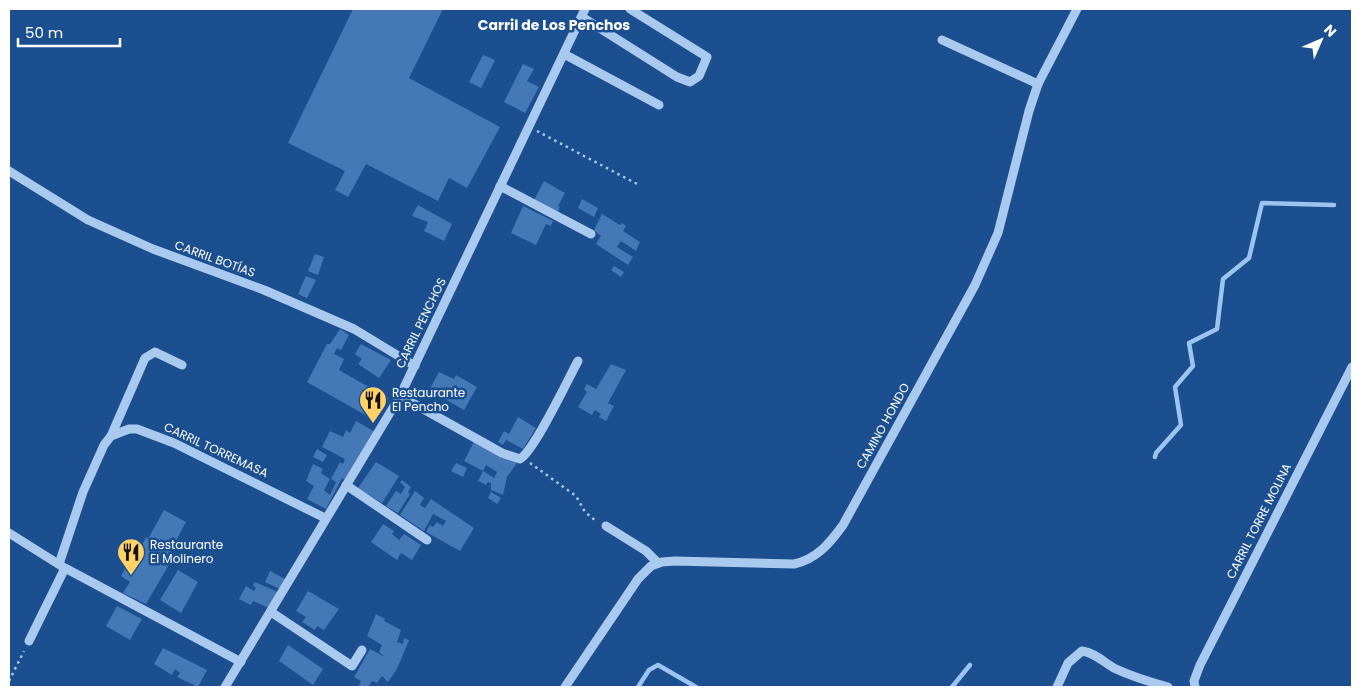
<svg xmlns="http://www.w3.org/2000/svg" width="1361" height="696" viewBox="0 0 1361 696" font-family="Poppins,sans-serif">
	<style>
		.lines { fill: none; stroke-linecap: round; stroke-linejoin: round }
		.stream { stroke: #9cc4f0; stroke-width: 4.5 }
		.building { fill: #4478b7 }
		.path { stroke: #a9c9ee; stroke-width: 2.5; stroke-dasharray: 2.5 4; stroke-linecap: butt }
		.minor { stroke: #a9c9ee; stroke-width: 9 }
		.labels { text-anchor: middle; stroke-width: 5; stroke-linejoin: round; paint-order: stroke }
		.street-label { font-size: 12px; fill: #fff; stroke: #1b4f8f }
		.poi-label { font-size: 12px; fill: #fff; stroke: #1b4f8f; text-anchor: start }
		.neighbourhood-label { font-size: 14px; font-weight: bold; fill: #fff; stroke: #1b4f8f }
	</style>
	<rect width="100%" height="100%" fill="#1b4f8f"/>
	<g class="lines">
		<g class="stream">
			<path d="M 1155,457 L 1156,453 L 1181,425 L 1175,387 L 1193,366 L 1189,343 L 1217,329 L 1223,279 L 1249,258 L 1262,203 L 1334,205"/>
			<path d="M 638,687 L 649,670 L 658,665 L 696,687"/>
			<path d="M 952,687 L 970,665"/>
		</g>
	</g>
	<g class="building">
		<path d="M 353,9 L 443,9 L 409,78 L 500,127 L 467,188 L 449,178 L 438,201 L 366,164 L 348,197 L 335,190 L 345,171 L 288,143 Z"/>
		<path d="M 483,55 L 495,60 L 481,88 L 469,82 Z"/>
		<path d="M 523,64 L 534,69 L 527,81 L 539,87 L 525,113 L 504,102 Z"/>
		<path d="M 544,181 L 565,193 L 558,206 L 560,207 L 557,213 L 534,200 Z"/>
		<path d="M 582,199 L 598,208 L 594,217 L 578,208 Z"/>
		<path d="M 418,205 L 452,224 L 444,241 L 424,231 L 428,222 L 412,216 Z"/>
		<path d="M 523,206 L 553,221 L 551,226 L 546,224 L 536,245 L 511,233 Z"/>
		<path d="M 602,214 L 620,225 L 622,223 L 626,226 L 623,231 L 640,242 L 636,251 L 621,241 L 617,247 L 633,257 L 628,265 L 596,244 L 601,236 L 594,230 Z"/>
		<path d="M 315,254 L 324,257 L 318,275 L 308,271 Z"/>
		<path d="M 614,266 L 624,272 L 621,277 L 611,270 Z"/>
		<path d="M 306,276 L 316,280 L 307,298 L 298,294 Z"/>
		<path d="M 340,329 L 349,335 L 341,350 L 337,348 L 334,354 L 344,359 L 339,370 L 388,398 L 384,407 L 375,401 L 367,416 L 307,382 L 327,344 L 330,344 Z"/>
		<path d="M 361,344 L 391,360 L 379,378 L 358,364 L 362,359 L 355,354 Z"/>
		<path d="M 611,364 L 626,370 L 608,403 L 614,406 L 606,421 L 599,417 L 601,414 L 595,410 L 592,415 L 578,407 L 587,392 L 584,389 L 587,384 L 596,389 Z"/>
		<path d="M 439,372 L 454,379 L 456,375 L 477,387 L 464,410 L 429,390 Z"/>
		<path d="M 518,417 L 536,428 L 523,449 L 506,440 L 503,445 L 498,442 L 504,431 L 509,434 Z"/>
		<path d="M 356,421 L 375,432 L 346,481 L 342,478 L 326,509 L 307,499 L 314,486 L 306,481 L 313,464 L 323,469 L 321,473 L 330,479 L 324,490 L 330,495 L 336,482 L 331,479 L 340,462 L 343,464 L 345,459 L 322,447 L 330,431 L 343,437 L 346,430 L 350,433 Z"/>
		<path d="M 475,440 L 517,463 L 507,477 L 503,495 L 491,490 L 491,483 L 488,482 L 486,485 L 478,481 L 483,471 L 494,478 L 497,472 L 486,465 L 483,471 L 464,461 Z"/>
		<path d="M 317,449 L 327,455 L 323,462 L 313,457 Z"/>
		<path d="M 376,462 L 399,476 L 382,503 L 358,488 Z"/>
		<path d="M 456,463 L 467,468 L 463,477 L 451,471 Z"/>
		<path d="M 402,480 L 411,487 L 408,492 L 410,494 L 398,513 L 386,506 L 396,491 L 401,494 L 405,487 L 400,482 Z"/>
		<path d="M 415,491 L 424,498 L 420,505 L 425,508 L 431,499 L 474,528 L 460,551 L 426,532 L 430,525 L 433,527 L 437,522 L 443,526 L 446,521 L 433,514 L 424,531 L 400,515 Z"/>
		<path d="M 491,492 L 501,498 L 497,504 L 488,498 Z"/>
		<path d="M 164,510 L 186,522 L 169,554 L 174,556 L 146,604 L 123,593 L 130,582 L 121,576 L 137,548 L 140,549 L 146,537 L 148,539 Z"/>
		<path d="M 383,524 L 394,531 L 392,534 L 399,540 L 404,534 L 421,545 L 412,560 L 401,553 L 397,560 L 371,542 Z"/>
		<path d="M 178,570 L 198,582 L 181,613 L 160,600 Z"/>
		<path d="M 270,571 L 285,579 L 280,589 L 265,582 Z"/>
		<path d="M 255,582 L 278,592 L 269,608 L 253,601 L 251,605 L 239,599 L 246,586 L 254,591 L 256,588 L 253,586 Z"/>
		<path d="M 308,591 L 339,609 L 324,630 L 317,626 L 315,630 L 302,622 L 306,617 L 296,611 Z"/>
		<path d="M 117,606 L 142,619 L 130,640 L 106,626 Z"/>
		<path d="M 376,614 L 385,619 L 384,621 L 401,630 L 397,642 L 403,644 L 404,638 L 409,640 L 397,669 L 388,682 L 382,676 L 377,683 L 372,681 L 368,687 L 358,687 L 361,681 L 354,677 L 370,649 L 385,657 L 379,652 L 382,645 L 367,636 Z"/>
		<path d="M 288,645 L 323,669 L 313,685 L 279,661 Z"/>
		<path d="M 163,648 L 207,670 L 198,687 L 177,677 L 180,673 L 175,669 L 172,675 L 154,664 Z"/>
	</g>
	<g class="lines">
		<g class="path">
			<path d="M 537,131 L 637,184"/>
			<path d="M 530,463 L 576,496 L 585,512 L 596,521"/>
			<path d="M 9,681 L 24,651"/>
		</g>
		<g class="minor">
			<path d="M 582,17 L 677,77 L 690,82 L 699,76 L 707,57 L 630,9"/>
			<path d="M 942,40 L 1038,84"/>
			<path d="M 564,54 L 659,105"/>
			<path d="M 9,171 L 88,220 L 153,249 L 264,290 L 354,329 L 415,366"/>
			<path d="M 500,186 L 591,234"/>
			<path d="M 400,396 L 502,453 L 520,459 C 535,450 568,379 578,361"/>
			<path d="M 111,436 L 145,358 L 155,352 L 182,365"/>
			<path d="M 346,485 L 427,540"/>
			<path d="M 606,526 L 646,551 L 658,563"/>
			<path d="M 9,533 L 63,567"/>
			<path d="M 59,564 L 83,492 L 104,445 L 111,436 L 129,429 L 137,429 L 174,443 L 325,518"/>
			<path d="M 271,612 L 352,666 L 362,650"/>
			<path d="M 29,641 L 65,568 L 241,662"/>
			<path d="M 225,687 L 400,396 L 585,9"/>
			<path d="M 565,687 L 638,579 L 651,566 L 662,562 L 675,561 L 794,564 C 817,559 830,543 843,525 L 975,285 L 998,233 L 1029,111 L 1038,84 L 1077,9"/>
			<path d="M 1057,687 L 1068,663 L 1082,651 C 1096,653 1104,663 1116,669 C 1133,677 1150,682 1168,687"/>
			<path d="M 1195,687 L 1194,681 L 1200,665 L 1352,367"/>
		</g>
	</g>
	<defs>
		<g id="restaurant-pin" transform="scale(1.4375)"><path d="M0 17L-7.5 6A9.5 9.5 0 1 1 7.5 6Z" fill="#ffd166" stroke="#1b4f8f"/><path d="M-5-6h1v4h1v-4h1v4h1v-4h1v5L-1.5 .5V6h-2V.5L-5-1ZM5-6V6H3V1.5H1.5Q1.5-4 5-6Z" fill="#111"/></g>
	</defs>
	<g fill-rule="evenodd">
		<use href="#restaurant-pin" x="373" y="400"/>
		<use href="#restaurant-pin" x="131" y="552"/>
	</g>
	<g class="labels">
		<g class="street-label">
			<text transform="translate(215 259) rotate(20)" y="4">CARRIL BOTÍAS</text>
			<text transform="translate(421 323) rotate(-64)" y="4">CARRIL PENCHOS</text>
			<text transform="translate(883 426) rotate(-61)" y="4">CAMINO HONDO</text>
			<text transform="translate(216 450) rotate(25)" y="4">CARRIL TORREMASA</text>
			<text transform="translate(1259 521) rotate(-63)" y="4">CARRIL TORRE MOLINA</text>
		</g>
		<g class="poi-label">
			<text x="392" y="397">Restaurante<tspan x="392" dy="14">El Pencho</tspan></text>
			<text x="150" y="549">Restaurante<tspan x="150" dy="14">El Molinero</tspan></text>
		</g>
		<g class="neighbourhood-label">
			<text x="554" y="30">Carril de Los Penchos</text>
		</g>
	</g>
	<rect width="1361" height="696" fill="none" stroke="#ffffff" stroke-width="20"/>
	<g transform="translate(1321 40) rotate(45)" stroke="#1b4f8f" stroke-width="4" paint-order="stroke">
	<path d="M0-4L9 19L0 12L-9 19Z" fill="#ffffff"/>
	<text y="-8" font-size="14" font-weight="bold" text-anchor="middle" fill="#ffffff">N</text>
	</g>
	<path d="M18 38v8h102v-8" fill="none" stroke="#ffffff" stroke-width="2.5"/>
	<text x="25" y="38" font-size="15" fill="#ffffff" stroke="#1b4f8f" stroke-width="4" paint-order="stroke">50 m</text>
</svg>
